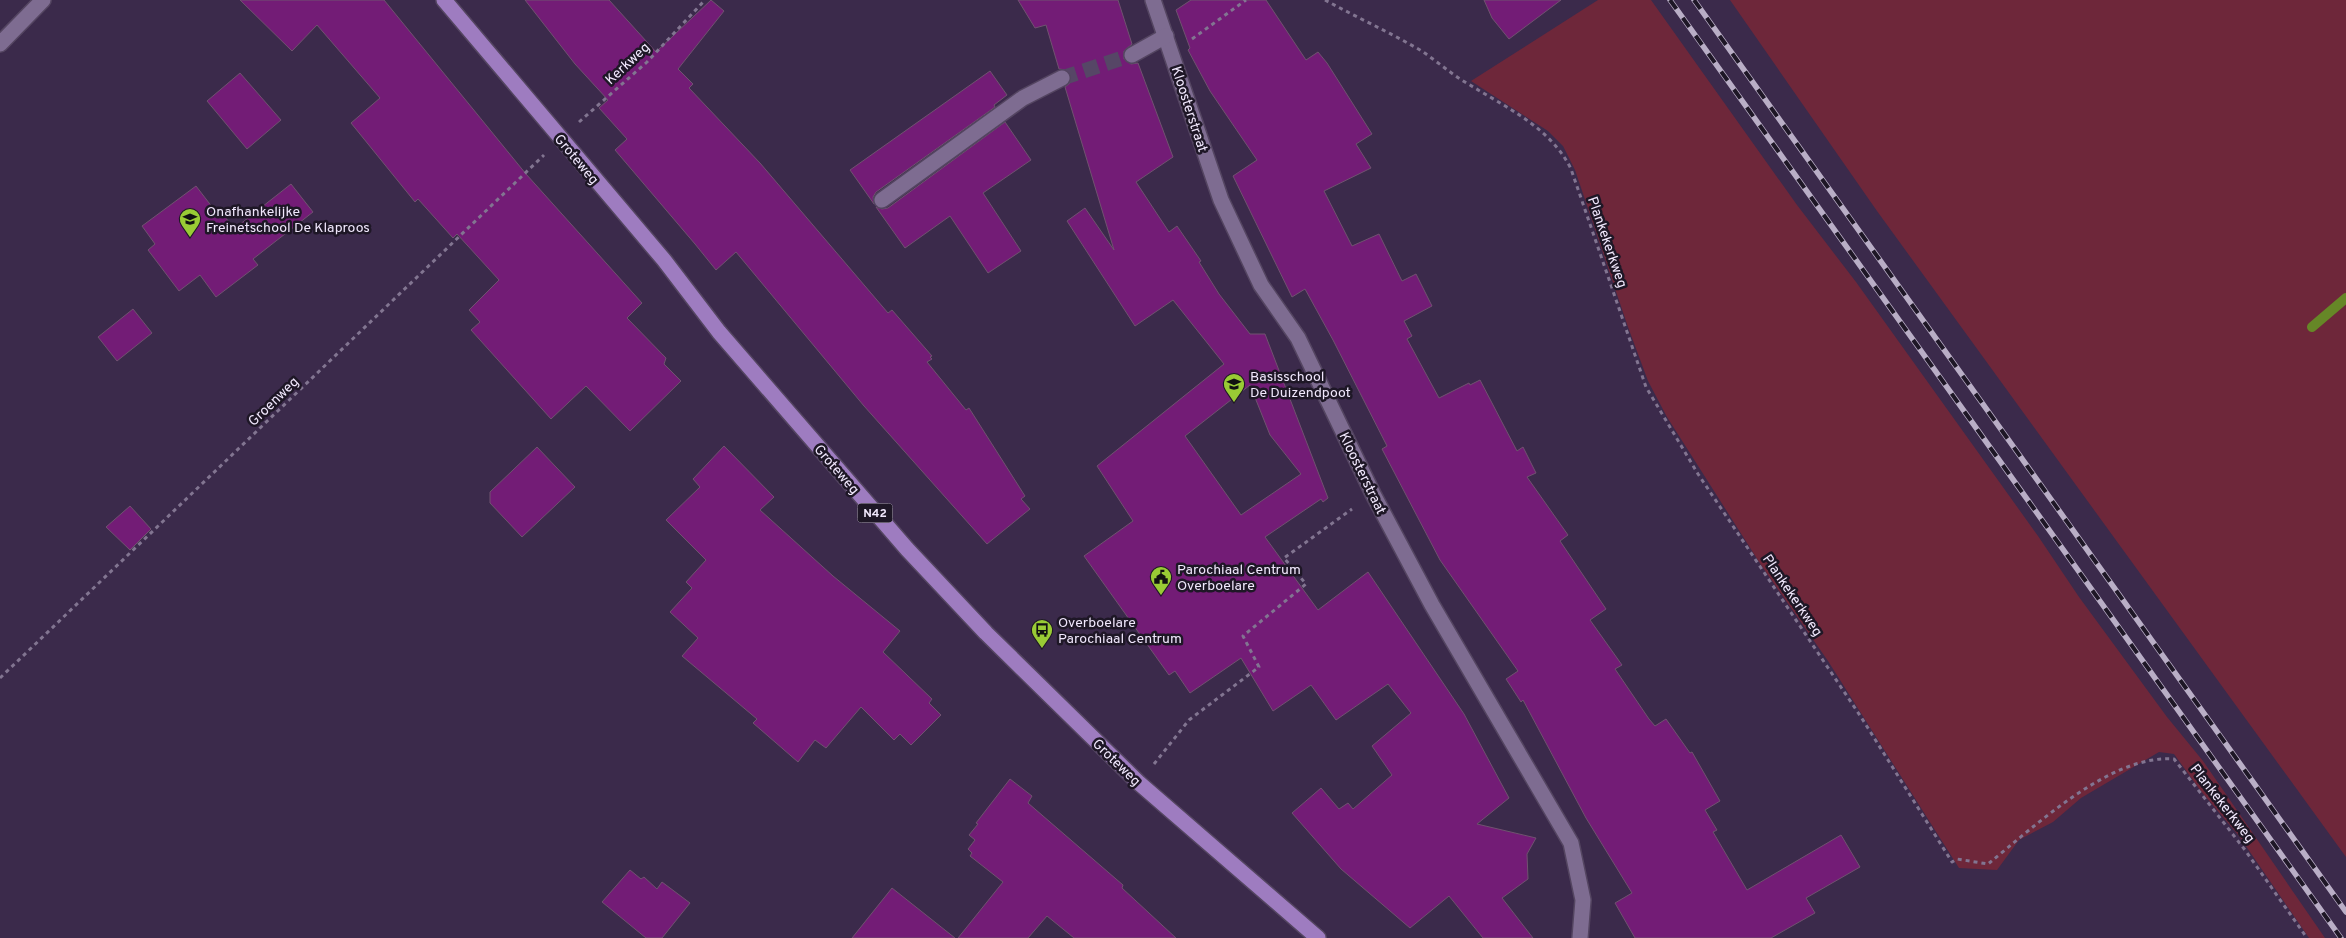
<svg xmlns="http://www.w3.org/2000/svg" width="2346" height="938" viewBox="0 0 2346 938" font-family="Overpass,sans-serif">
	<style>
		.green { fill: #6e273a }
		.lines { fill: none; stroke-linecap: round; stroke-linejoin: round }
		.stream { stroke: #668727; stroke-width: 10 }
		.building { fill: #731c76; stroke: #705270; fill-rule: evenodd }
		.minor-tunnel { stroke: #564666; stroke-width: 15; stroke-dasharray: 15 8; stroke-linecap: butt }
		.minor-casing { stroke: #544561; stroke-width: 18 }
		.major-casing { stroke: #544561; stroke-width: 18 }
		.path { stroke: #827591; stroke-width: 3; stroke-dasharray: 4 4; stroke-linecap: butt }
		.minor { stroke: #7e6c91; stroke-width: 15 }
		.major { stroke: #9e7cc0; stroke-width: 15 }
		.rail-casing { stroke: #b9aec6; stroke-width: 5.5 }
		.rail { stroke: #1e1726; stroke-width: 4; stroke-dasharray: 11; stroke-linecap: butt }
		.labels { text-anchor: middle; stroke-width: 5; stroke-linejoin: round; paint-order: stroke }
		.shield { fill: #1e1726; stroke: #b2a9bc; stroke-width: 1 }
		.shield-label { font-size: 12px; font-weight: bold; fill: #f1e8fd }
		.street-label { font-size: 14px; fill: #f1e8fd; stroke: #1e1726 }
		.poi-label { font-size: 14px; fill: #f1e8fd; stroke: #1e1726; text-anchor: start }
	</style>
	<rect width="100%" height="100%" fill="#3b2a4b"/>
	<g class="green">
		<path d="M 1598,0 L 1651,0 L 1797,205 L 1856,282 L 2038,536 L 2079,597 L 2167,717 L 2203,761 L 2325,938 L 2309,938 L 2239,836 L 2200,790 L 2174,754 L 2159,752 L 2081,798 L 2053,822 L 2019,840 L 1997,870 L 1959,868 L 1828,661 L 1761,565 L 1667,417 L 1648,381 L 1628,327 L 1575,170 L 1563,146 L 1548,131 L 1471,81 Z"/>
		<path d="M 1730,0 L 2346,0 L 2346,857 L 1877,211 Z"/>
	</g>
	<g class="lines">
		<path class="stream" d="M 2312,327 L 2346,298"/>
	</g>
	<g class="building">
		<path d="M 240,0 L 384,0 L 526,174 L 642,303 L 627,318 L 666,358 L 664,364 L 681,381 L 630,431 L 586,386 L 551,419 L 471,330 L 480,322 L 469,310 L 499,280 L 457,234 L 453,238 L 418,199 L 415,202 L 351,123 L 380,98 L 317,25 L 292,51 Z"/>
		<path d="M 525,0 L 609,0 L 656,52 L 711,0 L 724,11 L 678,69 L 693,84 L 689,88 L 760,163 L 888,313 L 892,310 L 932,356 L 930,357 L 932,359 L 927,362 L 966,410 L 969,408 L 1025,496 L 1021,499 L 1030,509 L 987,544 L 864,406 L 736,252 L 716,270 L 695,244 L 615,150 L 627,139 L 599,108 L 608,100 L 575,64 Z"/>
		<path d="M 1018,0 L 1118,0 L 1132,44 L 1124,51 L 1124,59 L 1131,64 L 1138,63 L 1173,157 L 1136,182 L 1169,232 L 1177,226 L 1201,261 L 1199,262 L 1219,294 L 1250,334 L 1265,334 L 1328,498 L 1323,502 L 1321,499 L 1265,537 L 1318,610 L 1368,572 L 1464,714 L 1509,798 L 1477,824 L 1536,838 L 1527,854 L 1528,879 L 1502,898 L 1533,938 L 1483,938 L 1449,896 L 1410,928 L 1341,869 L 1292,813 L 1321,788 L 1339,809 L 1348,803 L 1353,809 L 1392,775 L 1372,746 L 1411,713 L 1388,684 L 1336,720 L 1311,685 L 1273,711 L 1241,658 L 1190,693 L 1175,671 L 1169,675 L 1084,556 L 1133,521 L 1097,466 L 1224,364 L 1173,300 L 1135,326 L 1067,221 L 1085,208 L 1114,250 L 1065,87 L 1070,83 L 1071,74 L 1067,70 L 1059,69 L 1046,25 L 1035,28 ZM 1250,385 L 1270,435 L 1301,474 L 1241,515 L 1185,436 Z"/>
		<path d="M 1191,0 L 1266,0 L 1306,60 L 1318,52 L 1327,63 L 1372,134 L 1356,144 L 1371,168 L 1324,191 L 1352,246 L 1379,234 L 1402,281 L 1416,274 L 1432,306 L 1404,321 L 1412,336 L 1407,339 L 1439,398 L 1469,383 L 1470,385 L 1480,380 L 1517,451 L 1523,447 L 1536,473 L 1527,477 L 1568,535 L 1560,541 L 1606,609 L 1590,620 L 1622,665 L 1615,669 L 1649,719 L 1655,726 L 1666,719 L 1690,753 L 1692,752 L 1720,801 L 1705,810 L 1717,830 L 1713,832 L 1747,890 L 1841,835 L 1860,867 L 1806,898 L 1815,913 L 1771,938 L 1635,938 L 1615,903 L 1632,893 L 1586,818 L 1523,700 L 1521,702 L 1506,679 L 1518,671 L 1440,560 L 1382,449 L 1387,446 L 1333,340 L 1305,289 L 1292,297 L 1233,176 L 1257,160 L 1210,91 L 1188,50 L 1190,48 L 1176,10 Z"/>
		<path d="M 1484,0 L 1561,0 L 1509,39 L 1492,18 Z"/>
		<path d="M 990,71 L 1007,95 L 994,105 L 995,107 L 876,192 L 873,197 L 874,204 L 850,170 Z"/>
		<path d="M 240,73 L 281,120 L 247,149 L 207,101 Z"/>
		<path d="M 1005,122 L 1031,160 L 983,193 L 1021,251 L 988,273 L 950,216 L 905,248 L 876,207 L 882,209 L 888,208 Z"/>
		<path d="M 291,184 L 313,212 L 253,259 L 258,265 L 216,297 L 200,275 L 179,291 L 148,250 L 155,244 L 142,226 L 196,186 L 216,212 L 220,210 L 234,229 Z"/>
		<path d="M 133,309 L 152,333 L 117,361 L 98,337 Z"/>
		<path d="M 724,446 L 774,497 L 760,510 L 833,576 L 900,631 L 883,652 L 932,699 L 929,703 L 941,715 L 911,745 L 900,734 L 894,740 L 861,707 L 826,748 L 815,740 L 798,762 L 753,723 L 757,719 L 682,656 L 698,638 L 670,612 L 692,588 L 686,582 L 706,560 L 666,520 L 700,487 L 693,479 Z"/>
		<path d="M 537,447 L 575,487 L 522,537 L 490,503 L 490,492 Z"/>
		<path d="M 130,506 L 151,529 L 130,550 L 106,527 Z"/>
		<path d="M 1010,779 L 1032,796 L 1028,803 L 1123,885 L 1122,888 L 1176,938 L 1074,938 L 1047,916 L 1028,938 L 958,938 L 1003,882 L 970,856 L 972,853 L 968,849 L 975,840 L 969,835 L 978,824 L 976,823 Z"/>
		<path d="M 630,870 L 641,879 L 644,877 L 657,889 L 662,882 L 690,903 L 662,938 L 646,938 L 602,902 Z"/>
		<path d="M 892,888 L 955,938 L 852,938 Z"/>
	</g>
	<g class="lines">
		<path class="minor-tunnel" d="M 1062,78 L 1132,55"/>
		<g class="minor-casing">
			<g id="minor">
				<path d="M 1153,0 L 1221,200 L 1261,285 L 1298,338 L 1373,494 L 1432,605 L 1571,843 L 1583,900 L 1580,938"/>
				<path d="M 0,44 L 43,0"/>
				<path d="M 1132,55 L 1166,36"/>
				<path d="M 882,200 L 1023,98 L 1062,78"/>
			</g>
		</g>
		<g class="major-casing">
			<path id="major" d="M 444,0 L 664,260 L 719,332 L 907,549 L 986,633 L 1139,783 L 1318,938"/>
		</g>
		<g class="path">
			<path d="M 1325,0 C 1356,17 1389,32 1420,50 C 1437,61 1452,75 1470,85 C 1507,108 1551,128 1571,169 L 1646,387 L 1698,474 L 1861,717 L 1952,862 L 1957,859 L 1988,864 C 2035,826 2111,754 2174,759 L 2245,850 L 2307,938"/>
			<path d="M 1192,39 L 1246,0"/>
			<path d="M 579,122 L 647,62 L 705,0"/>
			<path d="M 0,678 L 544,155"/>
			<path d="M 1154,764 L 1189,720 L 1259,667 L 1243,636 L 1306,584 L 1284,558 L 1352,509"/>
		</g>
		<use href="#minor" class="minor"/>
		<use href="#major" class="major"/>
		<g class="rail-casing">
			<g id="rail">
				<path d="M 1670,0 L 2341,938"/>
				<path d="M 1694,0 L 2346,912"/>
			</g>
		</g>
		<use href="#rail" class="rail"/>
	</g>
	<defs>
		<g id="school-pin" transform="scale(1.125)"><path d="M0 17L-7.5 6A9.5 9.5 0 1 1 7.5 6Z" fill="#99cb35" stroke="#1e1726"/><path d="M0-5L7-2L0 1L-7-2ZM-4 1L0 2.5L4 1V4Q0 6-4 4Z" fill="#111"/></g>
		<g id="civic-pin" transform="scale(1.125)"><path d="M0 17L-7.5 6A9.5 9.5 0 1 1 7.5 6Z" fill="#99cb35" stroke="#1e1726"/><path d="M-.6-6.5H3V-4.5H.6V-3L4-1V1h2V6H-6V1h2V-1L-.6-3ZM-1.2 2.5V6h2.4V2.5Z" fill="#111"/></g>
		<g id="bus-pin" transform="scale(1.125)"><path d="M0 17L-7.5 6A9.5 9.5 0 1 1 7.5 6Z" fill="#99cb35" stroke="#1e1726"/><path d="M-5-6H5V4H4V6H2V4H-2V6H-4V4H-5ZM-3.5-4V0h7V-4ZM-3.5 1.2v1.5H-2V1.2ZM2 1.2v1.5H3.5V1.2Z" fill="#111"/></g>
	</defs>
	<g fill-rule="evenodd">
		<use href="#school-pin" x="190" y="219"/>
		<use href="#school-pin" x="1234" y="384"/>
		<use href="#civic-pin" x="1161" y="577"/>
		<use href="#bus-pin" x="1042" y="630"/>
	</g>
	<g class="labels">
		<rect class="shield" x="857.5" y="503.5" width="35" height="19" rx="4"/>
		<g class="shield-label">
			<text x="875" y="517">N42</text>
		</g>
		<g class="street-label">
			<text transform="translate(627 63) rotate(-43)" y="5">Kerkweg</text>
			<text transform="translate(1190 109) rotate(72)" y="5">Kloosterstraat</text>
			<text transform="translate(577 159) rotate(50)" y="5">Groteweg</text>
			<text transform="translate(1608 242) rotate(71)" y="5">Plankekerkweg</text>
			<text transform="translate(273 401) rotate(-44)" y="5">Groenweg</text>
			<text transform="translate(837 469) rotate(49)" y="5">Groteweg</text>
			<text transform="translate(1363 473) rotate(64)" y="5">Kloosterstraat</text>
			<text transform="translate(1793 595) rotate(56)" y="5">Plankekerkweg</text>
			<text transform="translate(1117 762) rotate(44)" y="5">Groteweg</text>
			<text transform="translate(2223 803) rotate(52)" y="5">Plankekerkweg</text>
		</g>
		<g class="poi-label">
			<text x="206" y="216">Onafhankelijke<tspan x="206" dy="16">Freinetschool De Klaproos</tspan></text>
			<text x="1250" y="381">Basisschool<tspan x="1250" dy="16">De Duizendpoot</tspan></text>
			<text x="1177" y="574">Parochiaal Centrum<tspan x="1177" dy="16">Overboelare</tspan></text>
			<text x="1058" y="627">Overboelare<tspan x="1058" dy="16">Parochiaal Centrum</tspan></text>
		</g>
	</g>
</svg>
